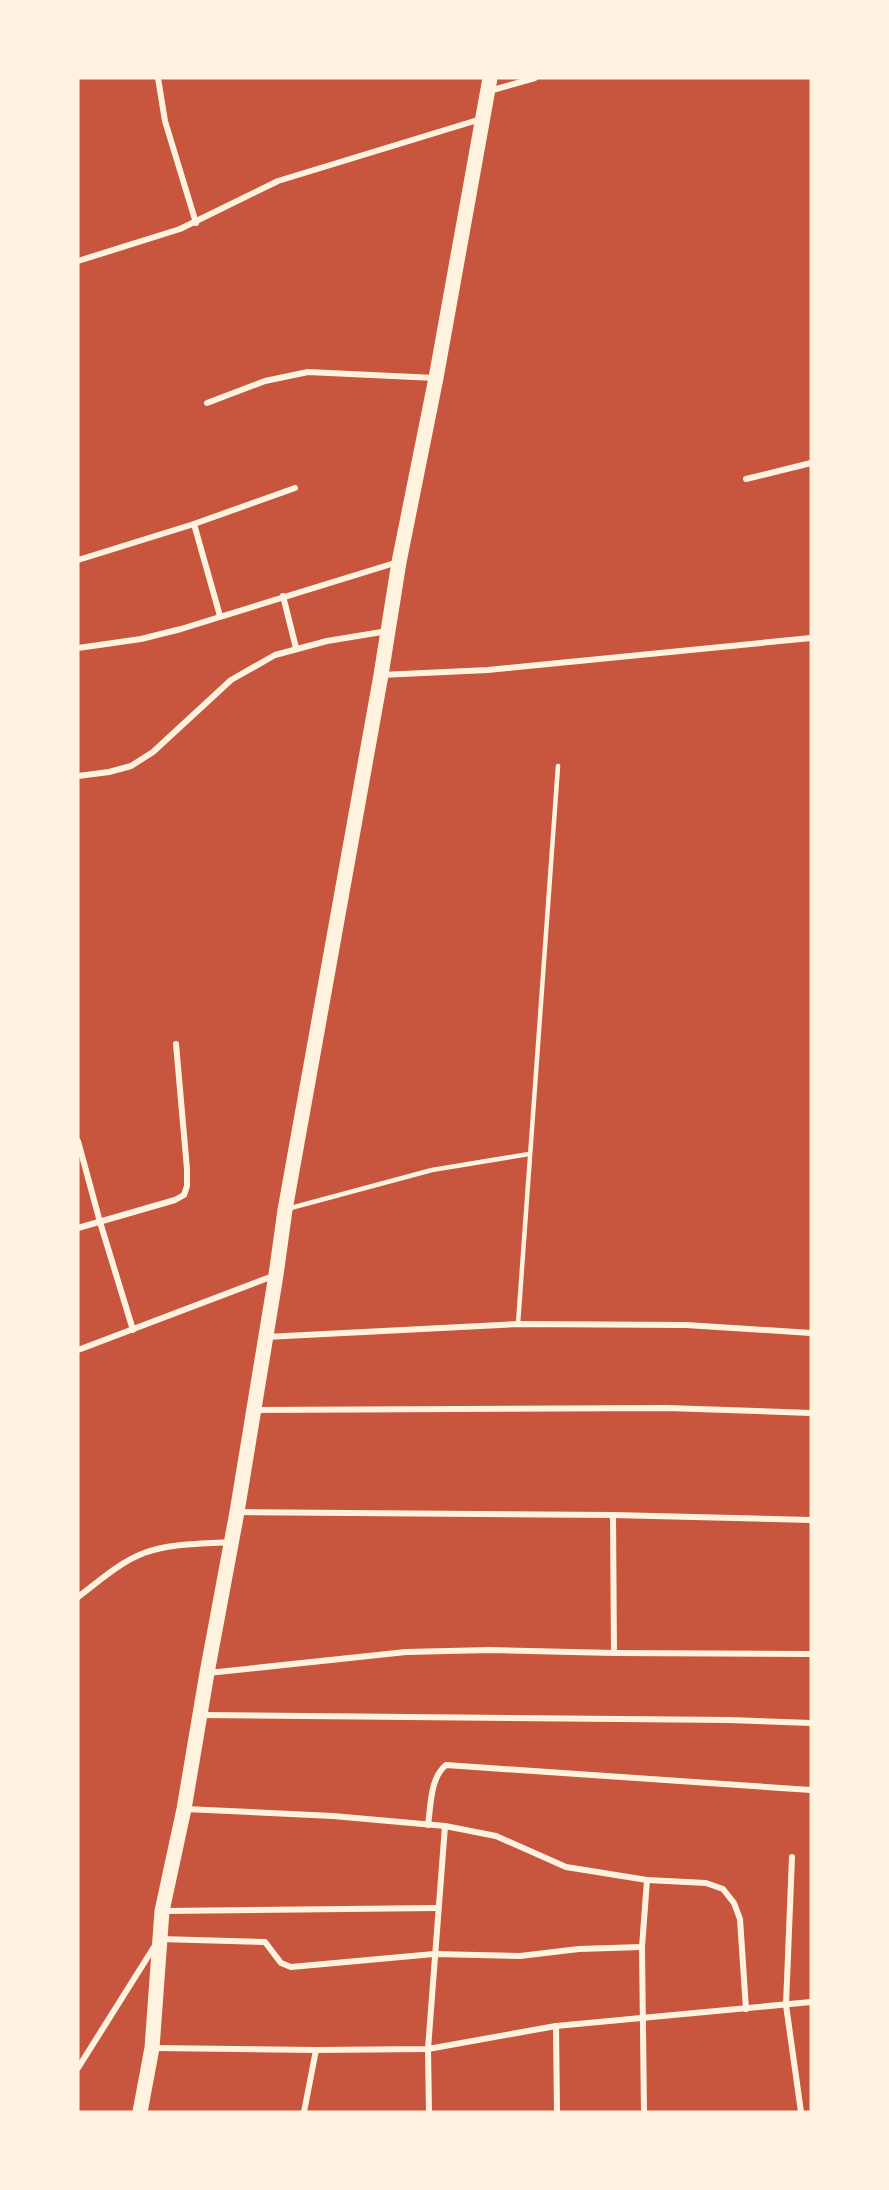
<svg xmlns="http://www.w3.org/2000/svg" width="889" height="2190" viewBox="0 0 889 2190" font-family="'Asap Condensed',sans-serif">
	<style>
		.lines { fill: none; stroke-linecap: round; stroke-linejoin: round }
		.service { stroke: #fff3e0; stroke-width: 4.5 }
		.minor { stroke: #fff3e0; stroke-width: 6 }
		.trunk { stroke: #fff3e0; stroke-width: 15 }
	</style>
	<rect width="100%" height="100%" fill="#c8553d"/>
	<g class="lines">
		<g class="service">
			<path d="M 287,1209 L 432,1170 L 529,1154"/>
			<path d="M 518,1324 L 558,766"/>
		</g>
		<g class="minor">
			<path d="M 158,78 L 165,121 L 196,223"/>
			<path d="M 489,91 L 535,78"/>
			<path d="M 78,261 L 180,229 L 278,181 L 481,119"/>
			<path d="M 207,403 L 265,381 L 308,372 L 435,378"/>
			<path d="M 746,479 L 811,463"/>
			<path d="M 194,524 L 220,616"/>
			<path d="M 78,560 L 194,524 L 295,488"/>
			<path d="M 283,596 L 296,648"/>
			<path d="M 78,648 L 141,639 L 181,629 L 398,562"/>
			<path d="M 381,675 L 488,670 L 811,638"/>
			<path d="M 78,776 L 109,772 L 131,766 L 153,752 L 231,680 L 275,655 L 327,641 L 388,631"/>
			<path d="M 78,1141 L 100,1222 L 133,1330"/>
			<path d="M 78,1228 L 175,1200 L 184,1195 L 187,1186 L 187,1169 L 176,1044"/>
			<path d="M 266,1337 L 518,1324 L 686,1325 L 811,1333"/>
			<path d="M 78,1350 L 273,1276"/>
			<path d="M 254,1410 L 667,1408 L 811,1413"/>
			<path d="M 238,1512 L 613,1515 L 811,1520"/>
			<path d="M 613,1515 L 614,1653"/>
			<path d="M 78,1597 C 98,1582 120,1562 144,1553 C 171,1543 202,1544 231,1542"/>
			<path d="M 208,1673 L 406,1652 L 490,1650 L 614,1653 L 811,1654"/>
			<path d="M 200,1715 L 730,1720 L 811,1723"/>
			<path d="M 185,1809 L 333,1816 L 445,1826 L 496,1836 L 566,1867 L 647,1880 L 706,1883 L 723,1889 L 734,1903 L 740,1919 L 746,2009"/>
			<path d="M 428,1825 C 431,1805 430,1778 446,1765 L 811,1790"/>
			<path d="M 792,1857 L 786,2005 L 801,2112"/>
			<path d="M 163,1911 L 437,1908"/>
			<path d="M 160,1939 L 265,1942 L 281,1963 L 291,1967 L 434,1954 L 520,1956 L 579,1949 L 642,1947"/>
			<path d="M 556,2026 L 557,2112"/>
			<path d="M 153,2048 L 316,2050 L 428,2049 L 556,2026 L 811,2002"/>
			<path d="M 78,2068 L 154,1947"/>
			<path d="M 304,2112 L 316,2050"/>
			<path d="M 429,2112 L 428,2049 L 445,1826"/>
			<path d="M 644,2112 L 642,1947 L 647,1880"/>
		</g>
		<path class="trunk" d="M 140,2112 L 152,2048 L 162,1911 L 184,1809 L 207,1673 L 237,1512 L 276,1275 L 285,1210 L 381,675 L 399,562 L 436,378 L 490,78"/>
	</g>
	<rect width="889" height="2190" fill="none" stroke="#fff3e0" stroke-width="159"/>
</svg>
